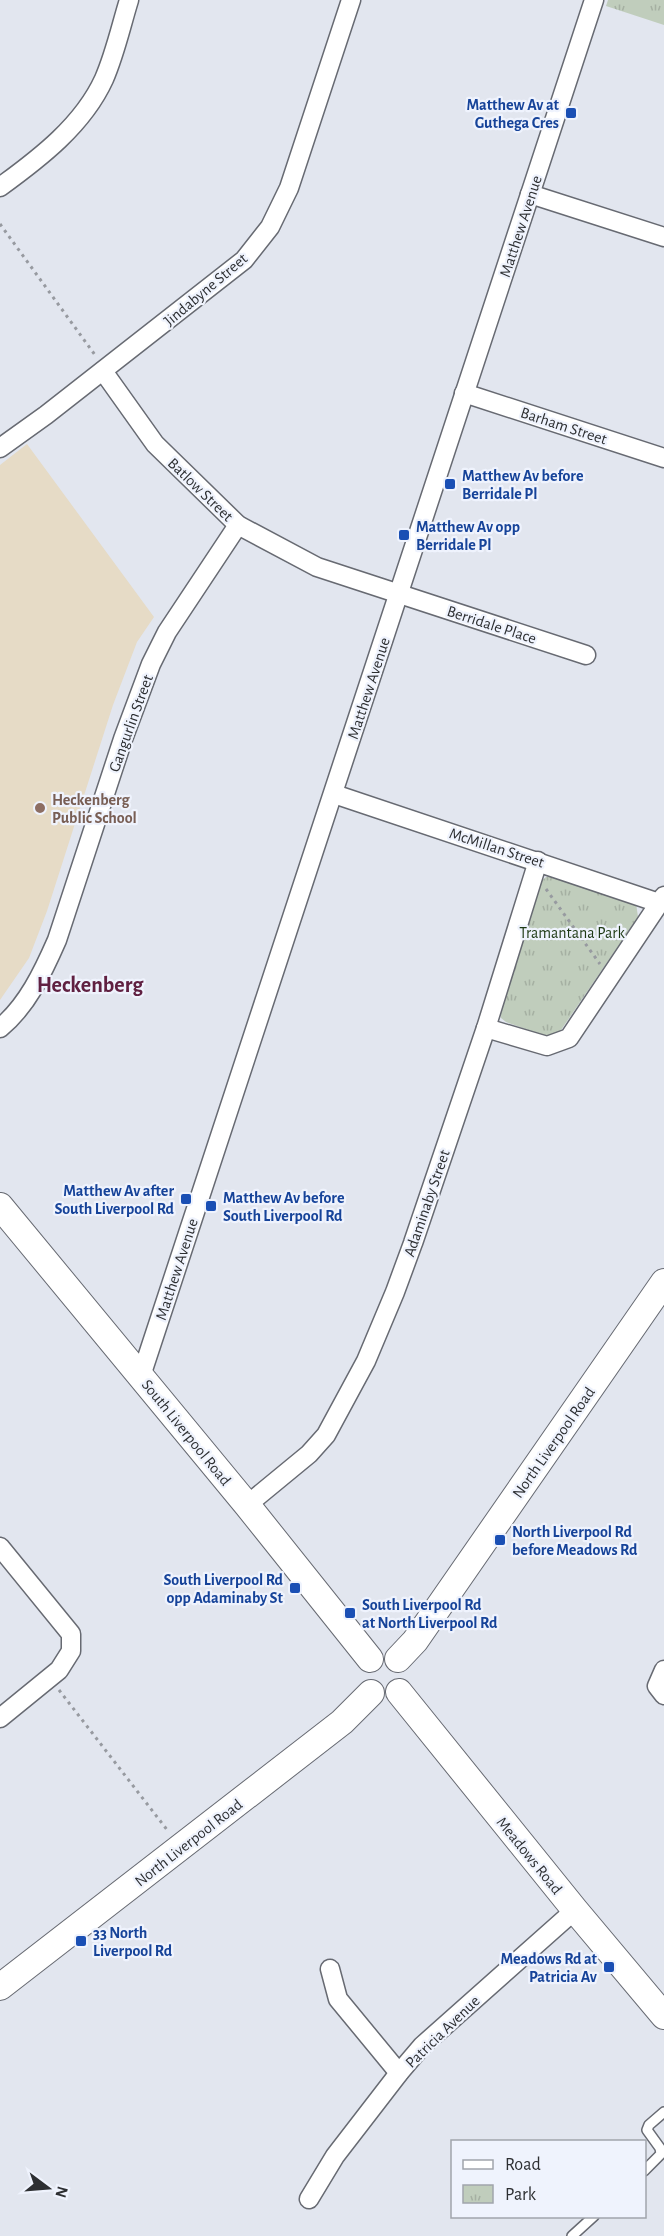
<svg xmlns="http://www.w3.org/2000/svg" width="664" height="2236" viewBox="0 0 664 2236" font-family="'Alegreya Sans',sans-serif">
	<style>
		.education { fill: #e6dbc6 }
		.park { fill: url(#park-tufts) }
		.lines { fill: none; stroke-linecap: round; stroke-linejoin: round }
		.service-casing { stroke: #676a72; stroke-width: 12 }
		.minor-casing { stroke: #676a72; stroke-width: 21 }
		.secondary-casing { stroke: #676a72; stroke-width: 28 }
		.path { stroke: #979aa0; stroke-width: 3; stroke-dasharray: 3 4.5; stroke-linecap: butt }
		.service { stroke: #fff; stroke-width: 9 }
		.minor { stroke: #fff; stroke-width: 18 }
		.secondary { stroke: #fff; stroke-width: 26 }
		.transit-dot { fill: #1a4fb4; stroke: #eff3fd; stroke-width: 2 }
		.education-dot { fill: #8d6e63; stroke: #eff3fd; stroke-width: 2 }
		.labels { text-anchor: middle; stroke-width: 4.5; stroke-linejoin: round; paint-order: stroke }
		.transit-label { font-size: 16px; font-weight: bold; fill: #164399; stroke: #eff3fd; text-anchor: start }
		.street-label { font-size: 16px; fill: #2d2f32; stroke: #eff3fd }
		.education-label { font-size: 16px; font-weight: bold; fill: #785e54; stroke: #eff3fd; text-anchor: start }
		.park-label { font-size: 16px; fill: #1d3913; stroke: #eff3fd }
		.district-label { font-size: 22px; font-weight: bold; fill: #602041; stroke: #eff3fd }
	</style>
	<defs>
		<pattern id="park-tufts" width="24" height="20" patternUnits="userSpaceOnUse" patternTransform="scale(1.5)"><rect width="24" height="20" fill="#c0cdbc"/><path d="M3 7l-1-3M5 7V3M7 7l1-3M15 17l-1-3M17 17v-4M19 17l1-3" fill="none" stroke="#a5b0a2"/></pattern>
	</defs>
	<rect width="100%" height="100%" fill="#e2e6ef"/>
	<path class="education" d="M 27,444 L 154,617 L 137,642 L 113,705 L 47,911 L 29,958 L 0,1000 L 0,465 Z"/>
	<g class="park">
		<path d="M 608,0 L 664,0 L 664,25 L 606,6 Z"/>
		<path d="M 559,876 L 636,903 L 638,917 L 561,1030 L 555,1035 L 548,1037 L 506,1022 L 501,1018 L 498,1006 L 538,884 L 546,877 Z"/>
	</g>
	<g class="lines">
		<g class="service-casing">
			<g id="service">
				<path d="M 644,2171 L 661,2154 L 660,2148 L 647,2130 L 649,2125 L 664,2112"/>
				<path d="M 572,2236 L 594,2216"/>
			</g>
		</g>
		<g class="minor-casing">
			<g id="minor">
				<path d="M 0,187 C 40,158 83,125 104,79 C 115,54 121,26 129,0"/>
				<path d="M 530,194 L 664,237"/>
				<path d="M 103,371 L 155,444 L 238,525 L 317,567 L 586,655"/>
				<path d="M 464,393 L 664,458"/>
				<path d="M 0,448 L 46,415 L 244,260 L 270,227 L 289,188 L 351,0"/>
				<path d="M 334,794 L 659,903"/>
				<path d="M 0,1028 C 27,1006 43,972 57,940 L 123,739 L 151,664 L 167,632 L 238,525"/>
				<path d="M 486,1028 L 547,1046 L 569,1038 L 664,896"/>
				<path d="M 141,1376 L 594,0"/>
				<path d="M 247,1505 L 309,1454 L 326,1435 L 366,1361 L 395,1292 L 413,1243 L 486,1028 L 538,861"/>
				<path d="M 0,1547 L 71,1634 L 71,1651 L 59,1670 L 0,1718"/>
				<path d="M 664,1670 L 657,1686 L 664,1695"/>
				<path d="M 330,1969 L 338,1999 L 399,2073"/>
				<path d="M 309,2199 L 335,2156 L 399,2073 L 422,2046 L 575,1910"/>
			</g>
		</g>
		<g class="secondary-casing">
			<g id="secondary">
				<path d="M 0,1206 L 247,1505 L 370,1659"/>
				<path d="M 398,1659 L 415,1641 L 664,1282"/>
				<path d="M 399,1692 L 575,1910 L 664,2016"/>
				<path d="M 0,1987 L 342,1722 L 371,1693"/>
			</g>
		</g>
		<g class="path">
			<path d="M 0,224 L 95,355"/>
			<path d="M 546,889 L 600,964"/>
			<path d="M 59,1690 L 168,1831"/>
		</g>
		<use href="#service" class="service"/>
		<use href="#minor" class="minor"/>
		<use href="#secondary" class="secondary"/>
	</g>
	<g class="transit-dot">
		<rect x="565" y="107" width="12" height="12" rx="3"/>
		<rect x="444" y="478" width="12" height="12" rx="3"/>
		<rect x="398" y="529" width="12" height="12" rx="3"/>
		<rect x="180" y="1193" width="12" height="12" rx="3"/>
		<rect x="205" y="1200" width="12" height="12" rx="3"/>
		<rect x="494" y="1534" width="12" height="12" rx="3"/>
		<rect x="289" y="1582" width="12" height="12" rx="3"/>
		<rect x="344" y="1607" width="12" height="12" rx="3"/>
		<rect x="75" y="1935" width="12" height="12" rx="3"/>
		<rect x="603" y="1961" width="12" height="12" rx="3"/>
	</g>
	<circle class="education-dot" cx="40" cy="808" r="6"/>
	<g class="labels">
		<g class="transit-label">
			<text x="559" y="110" text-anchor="end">Matthew Av at<tspan x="559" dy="18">Guthega Cres</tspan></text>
			<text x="462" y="481">Matthew Av before<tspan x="462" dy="18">Berridale Pl</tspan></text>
			<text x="416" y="532">Matthew Av opp<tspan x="416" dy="18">Berridale Pl</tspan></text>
			<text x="174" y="1196" text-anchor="end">Matthew Av after<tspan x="174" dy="18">South Liverpool Rd</tspan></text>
			<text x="223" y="1203">Matthew Av before<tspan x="223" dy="18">South Liverpool Rd</tspan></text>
			<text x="512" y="1537">North Liverpool Rd<tspan x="512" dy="18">before Meadows Rd</tspan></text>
			<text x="283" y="1585" text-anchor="end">South Liverpool Rd<tspan x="283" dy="18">opp Adaminaby St</tspan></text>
			<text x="362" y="1610">South Liverpool Rd<tspan x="362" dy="18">at North Liverpool Rd</tspan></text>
			<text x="93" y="1938">33 North<tspan x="93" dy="18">Liverpool Rd</tspan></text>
			<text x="597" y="1964" text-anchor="end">Meadows Rd at<tspan x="597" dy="18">Patricia Av</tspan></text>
		</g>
		<g class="street-label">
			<text transform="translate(520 226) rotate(-72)" y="6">Matthew Avenue</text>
			<text transform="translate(205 289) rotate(-40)" y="6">Jindabyne Street</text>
			<text transform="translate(564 425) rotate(18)" y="6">Barham Street</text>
			<text transform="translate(201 489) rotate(44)" y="6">Batlow Street</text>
			<text transform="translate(492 624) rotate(18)" y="6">Berridale Place</text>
			<text transform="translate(368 688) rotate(-72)" y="6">Matthew Avenue</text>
			<text transform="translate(130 723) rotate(-70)" y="6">Gangurlin Street</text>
			<text transform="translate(497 847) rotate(18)" y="6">McMillan Street</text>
			<text transform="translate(426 1203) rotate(-71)" y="6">Adaminaby Street</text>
			<text transform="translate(176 1269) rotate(-72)" y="6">Matthew Avenue</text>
			<text transform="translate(187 1432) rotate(51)" y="6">South Liverpool Road</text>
			<text transform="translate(553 1442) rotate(-55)" y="6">North Liverpool Road</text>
			<text transform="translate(188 1842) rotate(-38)" y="6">North Liverpool Road</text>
			<text transform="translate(530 1855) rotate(51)" y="6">Meadows Road</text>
			<text transform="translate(442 2031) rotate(-44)" y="6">Patricia Avenue</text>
		</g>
		<g class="education-label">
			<text x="52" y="805">Heckenberg<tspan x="52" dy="18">Public School</tspan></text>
		</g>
		<g class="park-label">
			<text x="572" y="938">Tramantana Park</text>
		</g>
		<g class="district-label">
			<text x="90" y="992">Heckenberg</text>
		</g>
	</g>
	<rect x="451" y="2140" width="195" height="78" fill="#eff3fd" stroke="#a1a5ac" stroke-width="1.5"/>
	<rect x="463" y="2160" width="30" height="9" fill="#ffffff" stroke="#a1a5ac" stroke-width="1.5"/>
	<text x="505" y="2170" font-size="18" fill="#2d2f32">Road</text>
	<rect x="463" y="2185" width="30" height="18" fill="url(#park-tufts)" stroke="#a1a5ac" stroke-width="1.5"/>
	<text x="505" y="2200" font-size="18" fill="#2d2f32">Park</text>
	<g transform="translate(48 2188) rotate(106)" stroke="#eff3fd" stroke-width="4.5" paint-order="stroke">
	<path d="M0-4.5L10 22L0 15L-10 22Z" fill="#2d2f32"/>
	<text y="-9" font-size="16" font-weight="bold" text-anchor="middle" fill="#2d2f32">N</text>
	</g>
</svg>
